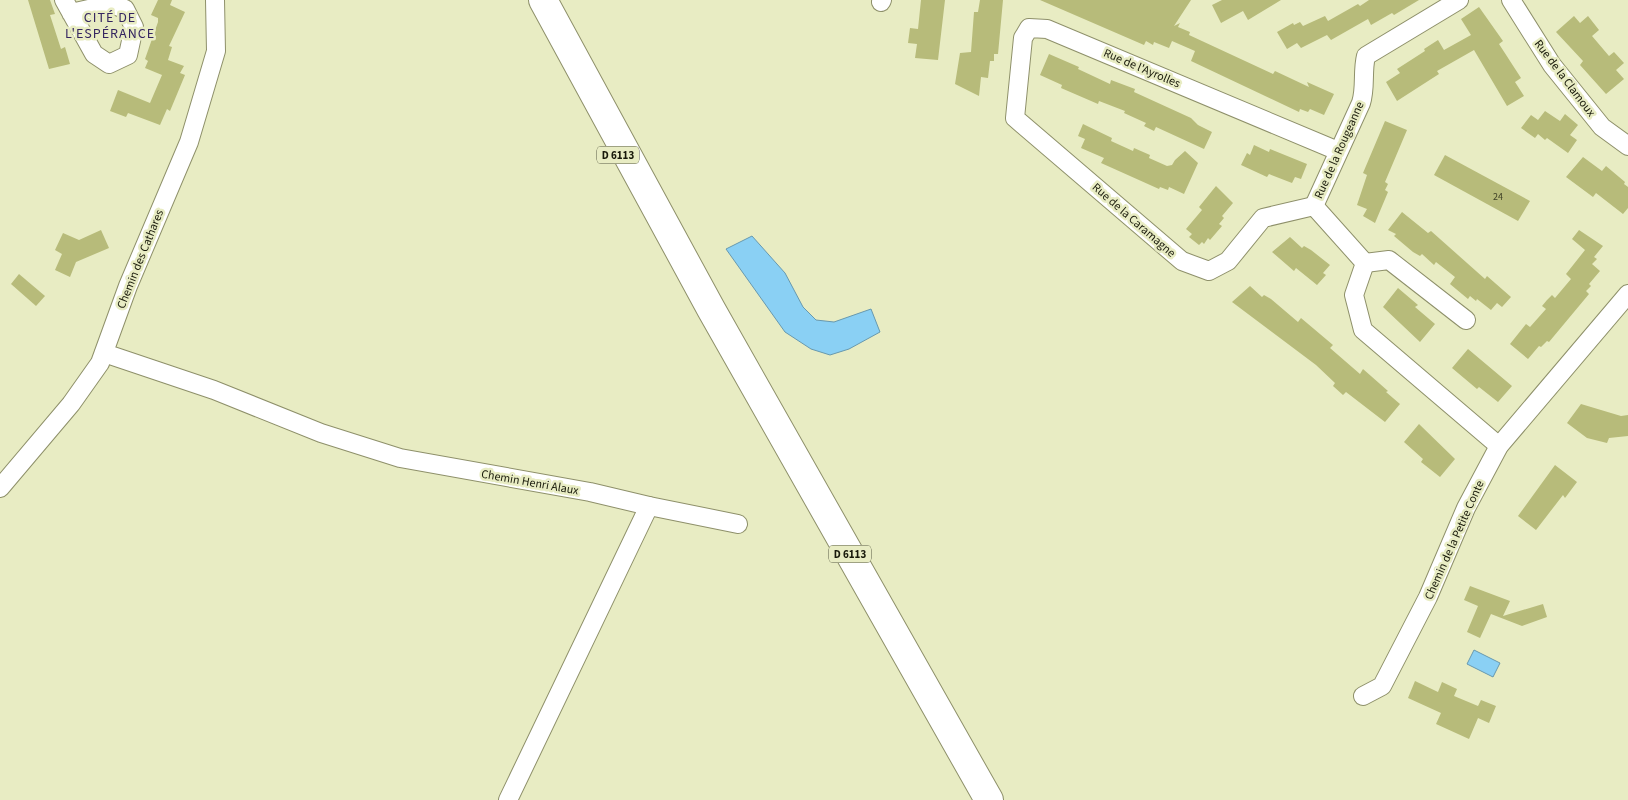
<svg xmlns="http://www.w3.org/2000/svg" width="1628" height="800" viewBox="0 0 1628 800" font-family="'Source Sans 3',sans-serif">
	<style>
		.water { fill: #8ad0f4; stroke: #6899ae }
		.building { fill: #b7bb7a }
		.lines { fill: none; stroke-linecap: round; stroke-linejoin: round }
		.street-casing { stroke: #8e906a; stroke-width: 20 }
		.primary-casing { stroke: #8e906a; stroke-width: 30 }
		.street { stroke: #fff; stroke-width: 18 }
		.primary { stroke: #fff; stroke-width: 28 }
		.labels { text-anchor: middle; stroke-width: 5; stroke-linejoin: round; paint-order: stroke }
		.number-label { font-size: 10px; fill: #404227 }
		.shield { fill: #e8ecc3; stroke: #575942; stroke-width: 1 }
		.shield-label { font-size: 11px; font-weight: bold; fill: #191a0b }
		.street-label { font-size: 12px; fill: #191a0b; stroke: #e8ecc3 }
		.neighbourhood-label { font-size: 14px; letter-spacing: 1px; fill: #342560; stroke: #e8ecc3 }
	</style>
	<rect width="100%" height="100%" fill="#e8ecc3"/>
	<g class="water">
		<path d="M 752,236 L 785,273 L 803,307 L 816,320 L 834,322 L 871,309 L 880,332 L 849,349 L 830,355 L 811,349 L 785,332 L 726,249 Z"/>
		<path d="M 1474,650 L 1500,663 L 1493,677 L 1467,664 Z"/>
	</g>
	<g class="building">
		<path d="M 28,0 L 50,0 L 55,14 L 50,15 L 61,49 L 65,47 L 70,64 L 49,69 Z"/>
		<path d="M 158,0 L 172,0 L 170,5 L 185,12 L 169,46 L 172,47 L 168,60 L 184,66 L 180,73 L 185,75 L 170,111 L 167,109 L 160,125 L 128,113 L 126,117 L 110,111 L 118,90 L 150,103 L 162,75 L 145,68 L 148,61 L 145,59 L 158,22 L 158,18 L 151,15 Z"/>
		<path d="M 921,0 L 945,0 L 938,60 L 915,58 L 917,44 L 908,43 L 910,28 L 918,29 Z"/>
		<path d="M 980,0 L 1003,0 L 998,54 L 994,54 L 994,61 L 990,61 L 988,78 L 981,77 L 979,96 L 955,84 L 960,53 L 971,52 L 974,12 L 978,12 Z"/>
		<path d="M 1040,0 L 1191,0 L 1174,26 L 1180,23 L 1178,27 L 1190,32 L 1189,35 L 1273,74 L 1275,71 L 1309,87 L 1307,82 L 1334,94 L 1324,115 L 1310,109 L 1308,112 L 1300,109 L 1299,112 L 1191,61 L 1195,51 L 1172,41 L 1169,48 L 1154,42 L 1153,45 L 1146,41 L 1144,45 Z"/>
		<path d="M 1222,0 L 1281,0 L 1248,20 L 1243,11 L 1221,23 L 1212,5 Z"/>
		<path d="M 1369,0 L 1419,0 L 1394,15 L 1392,13 L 1371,25 L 1368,19 L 1331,40 L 1327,35 L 1301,48 L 1297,43 L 1287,49 L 1277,32 L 1293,23 L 1294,25 L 1300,22 L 1303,26 L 1325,16 L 1328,21 L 1358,4 L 1360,6 Z"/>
		<path d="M 1479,7 L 1503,41 L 1499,44 L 1521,78 L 1515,82 L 1524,96 L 1507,106 L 1474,50 L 1437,71 L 1439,74 L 1397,101 L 1386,82 L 1400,73 L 1397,69 L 1425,51 L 1424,49 L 1438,40 L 1444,50 L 1471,35 L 1461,19 Z"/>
		<path d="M 1574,16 L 1580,23 L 1588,16 L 1599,30 L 1592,36 L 1609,56 L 1614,52 L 1624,63 L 1616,70 L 1624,79 L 1606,94 L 1580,65 L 1583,61 L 1556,32 Z"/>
		<path d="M 1049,54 L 1079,67 L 1078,69 L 1110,84 L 1111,80 L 1135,89 L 1134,92 L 1191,118 L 1198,125 L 1212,132 L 1204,149 L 1156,127 L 1154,131 L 1144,126 L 1146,123 L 1124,113 L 1125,111 L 1099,101 L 1098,104 L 1061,88 L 1062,85 L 1040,75 Z"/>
		<path d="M 1545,111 L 1560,121 L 1565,114 L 1578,125 L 1570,135 L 1577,140 L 1568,153 L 1547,138 L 1545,140 L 1538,134 L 1535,138 L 1521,128 L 1531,115 L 1538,120 Z"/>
		<path d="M 1385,121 L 1407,130 L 1385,182 L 1388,184 L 1385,190 L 1388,192 L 1375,223 L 1363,216 L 1367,209 L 1357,205 L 1367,175 L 1363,173 Z"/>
		<path d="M 1083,124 L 1112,138 L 1111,141 L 1133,151 L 1134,148 L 1150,155 L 1149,158 L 1167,166 L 1172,165 L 1175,160 L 1185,151 L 1198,163 L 1184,194 L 1169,187 L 1168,190 L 1160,187 L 1159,189 L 1101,163 L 1104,158 L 1081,148 L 1085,139 L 1078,136 Z"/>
		<path d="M 1254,145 L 1269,152 L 1270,149 L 1307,164 L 1301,179 L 1295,177 L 1292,183 L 1269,174 L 1267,177 L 1241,165 L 1247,153 L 1250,155 Z"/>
		<path d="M 1445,155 L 1530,201 L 1518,221 L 1434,175 Z"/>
		<path d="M 1583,157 L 1602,171 L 1606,166 L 1625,182 L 1624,184 L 1628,187 L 1628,208 L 1623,214 L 1596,193 L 1593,197 L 1566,177 Z"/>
		<path d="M 1216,186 L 1233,203 L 1222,216 L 1224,218 L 1219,224 L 1222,226 L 1210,240 L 1208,238 L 1204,244 L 1202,242 L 1199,245 L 1189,237 L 1192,234 L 1186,229 L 1202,210 L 1199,207 Z"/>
		<path d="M 1402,212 L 1428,233 L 1431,231 L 1485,279 L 1487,276 L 1511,297 L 1502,307 L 1497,303 L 1491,310 L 1477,299 L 1476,301 L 1470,296 L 1468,299 L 1450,284 L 1455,277 L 1436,262 L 1434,265 L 1422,254 L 1420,256 L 1413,252 L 1394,236 L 1396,234 L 1388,230 Z"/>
		<path d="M 101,230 L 109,248 L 76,262 L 70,277 L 55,270 L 62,254 L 55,250 L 63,233 L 79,240 Z"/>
		<path d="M 1579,230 L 1603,246 L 1594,257 L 1597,259 L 1592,264 L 1600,271 L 1589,284 L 1591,286 L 1586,291 L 1589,294 L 1549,342 L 1547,341 L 1541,347 L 1539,346 L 1528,359 L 1510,344 L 1526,324 L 1530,327 L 1546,309 L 1542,306 L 1547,300 L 1552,295 L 1555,298 L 1571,279 L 1566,274 L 1585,250 L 1572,239 Z"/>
		<path d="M 1290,237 L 1302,248 L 1304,246 L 1311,250 L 1330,265 L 1323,273 L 1326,275 L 1317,285 L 1296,268 L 1294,271 L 1272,252 Z"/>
		<path d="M 19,274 L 45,296 L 36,306 L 11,284 Z"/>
		<path d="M 1250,286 L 1262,297 L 1264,295 L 1271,299 L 1298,322 L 1301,318 L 1333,345 L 1330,348 L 1360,374 L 1363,369 L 1388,391 L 1386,392 L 1400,404 L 1385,422 L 1346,392 L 1343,395 L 1333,386 L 1335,383 L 1316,365 L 1232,302 Z"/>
		<path d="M 1398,288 L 1418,305 L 1415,307 L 1435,324 L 1420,342 L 1383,307 Z"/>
		<path d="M 1468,349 L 1512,386 L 1498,402 L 1479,387 L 1477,389 L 1452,368 Z"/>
		<path d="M 1581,404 L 1621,416 L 1628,415 L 1628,436 L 1609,438 L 1607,443 L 1587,438 L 1567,423 Z"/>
		<path d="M 1419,424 L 1455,459 L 1440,477 L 1421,462 L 1423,459 L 1404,442 Z"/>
		<path d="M 1555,465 L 1577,482 L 1565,498 L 1563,495 L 1536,530 L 1518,516 Z"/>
		<path d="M 1470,586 L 1510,601 L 1503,616 L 1543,604 L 1547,617 L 1522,626 L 1491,614 L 1480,638 L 1467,632 L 1478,606 L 1464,600 Z"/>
		<path d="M 1415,681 L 1438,692 L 1442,682 L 1457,689 L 1454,696 L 1478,706 L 1481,700 L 1496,706 L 1489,723 L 1478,718 L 1469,739 L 1436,724 L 1441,713 L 1408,698 Z"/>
	</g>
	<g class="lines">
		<g class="street-casing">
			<g id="street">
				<path d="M 64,0 L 94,54 L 109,64 L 128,55 L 134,27 L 125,9 L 111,4 L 71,13"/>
				<path d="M 1511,0 L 1552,65 L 1602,127 L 1628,146"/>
				<path d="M 881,2 L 882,0"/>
				<path d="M 1338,151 L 1047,29 L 1029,28 L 1023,38 L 1015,118 L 1182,261 L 1209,271 L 1228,261 L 1263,218 L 1314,206 L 1365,263 L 1354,295 L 1363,330 L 1499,446"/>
				<path d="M 1314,206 L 1361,103 C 1366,88 1362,72 1366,56 L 1459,0"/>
				<path d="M 1365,263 L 1389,260 L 1466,320"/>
				<path d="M 104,353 L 214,390 L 321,433 L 400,458 L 590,492 L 649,506 L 508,800"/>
				<path d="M 0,488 L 71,404 L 100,363 L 128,286 L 189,142 L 216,51 L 215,0"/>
				<path d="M 649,506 L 738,524"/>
				<path d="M 1363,696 L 1382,686 L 1428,597 L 1466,508 L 1499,446 L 1628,294"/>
			</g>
		</g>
		<g class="primary-casing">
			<path id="primary" d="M 543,0 L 711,309 L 989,800"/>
		</g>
		<use href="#street" class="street"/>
		<use href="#primary" class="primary"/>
	</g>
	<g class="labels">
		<g class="number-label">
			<text x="1498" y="200">24</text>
		</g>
		<g class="shield">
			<rect x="597" y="146.5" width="42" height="17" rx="4"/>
			<rect x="829" y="545.5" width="42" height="17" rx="4"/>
		</g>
		<g class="shield-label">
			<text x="618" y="159">D 6113</text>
			<text x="850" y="558">D 6113</text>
		</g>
		<g class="street-label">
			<text transform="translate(1142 68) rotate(23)" y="4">Rue de l'Ayrolles</text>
			<text transform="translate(1565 78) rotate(53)" y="4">Rue de la Clamoux</text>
			<text transform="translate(1339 150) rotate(-66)" y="4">Rue de la Rougeanne</text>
			<text transform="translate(1134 220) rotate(41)" y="4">Rue de la Caramagne</text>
			<text transform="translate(140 259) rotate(-68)" y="4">Chemin des Cathares</text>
			<text transform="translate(530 482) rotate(10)" y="4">Chemin Henri Alaux</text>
			<text transform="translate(1454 540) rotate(-66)" y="4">Chemin de la Petite Conte</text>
		</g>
		<g class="neighbourhood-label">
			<text x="110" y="22">CITÉ DE<tspan x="110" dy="16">L'ESPÉRANCE</tspan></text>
		</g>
	</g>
</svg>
